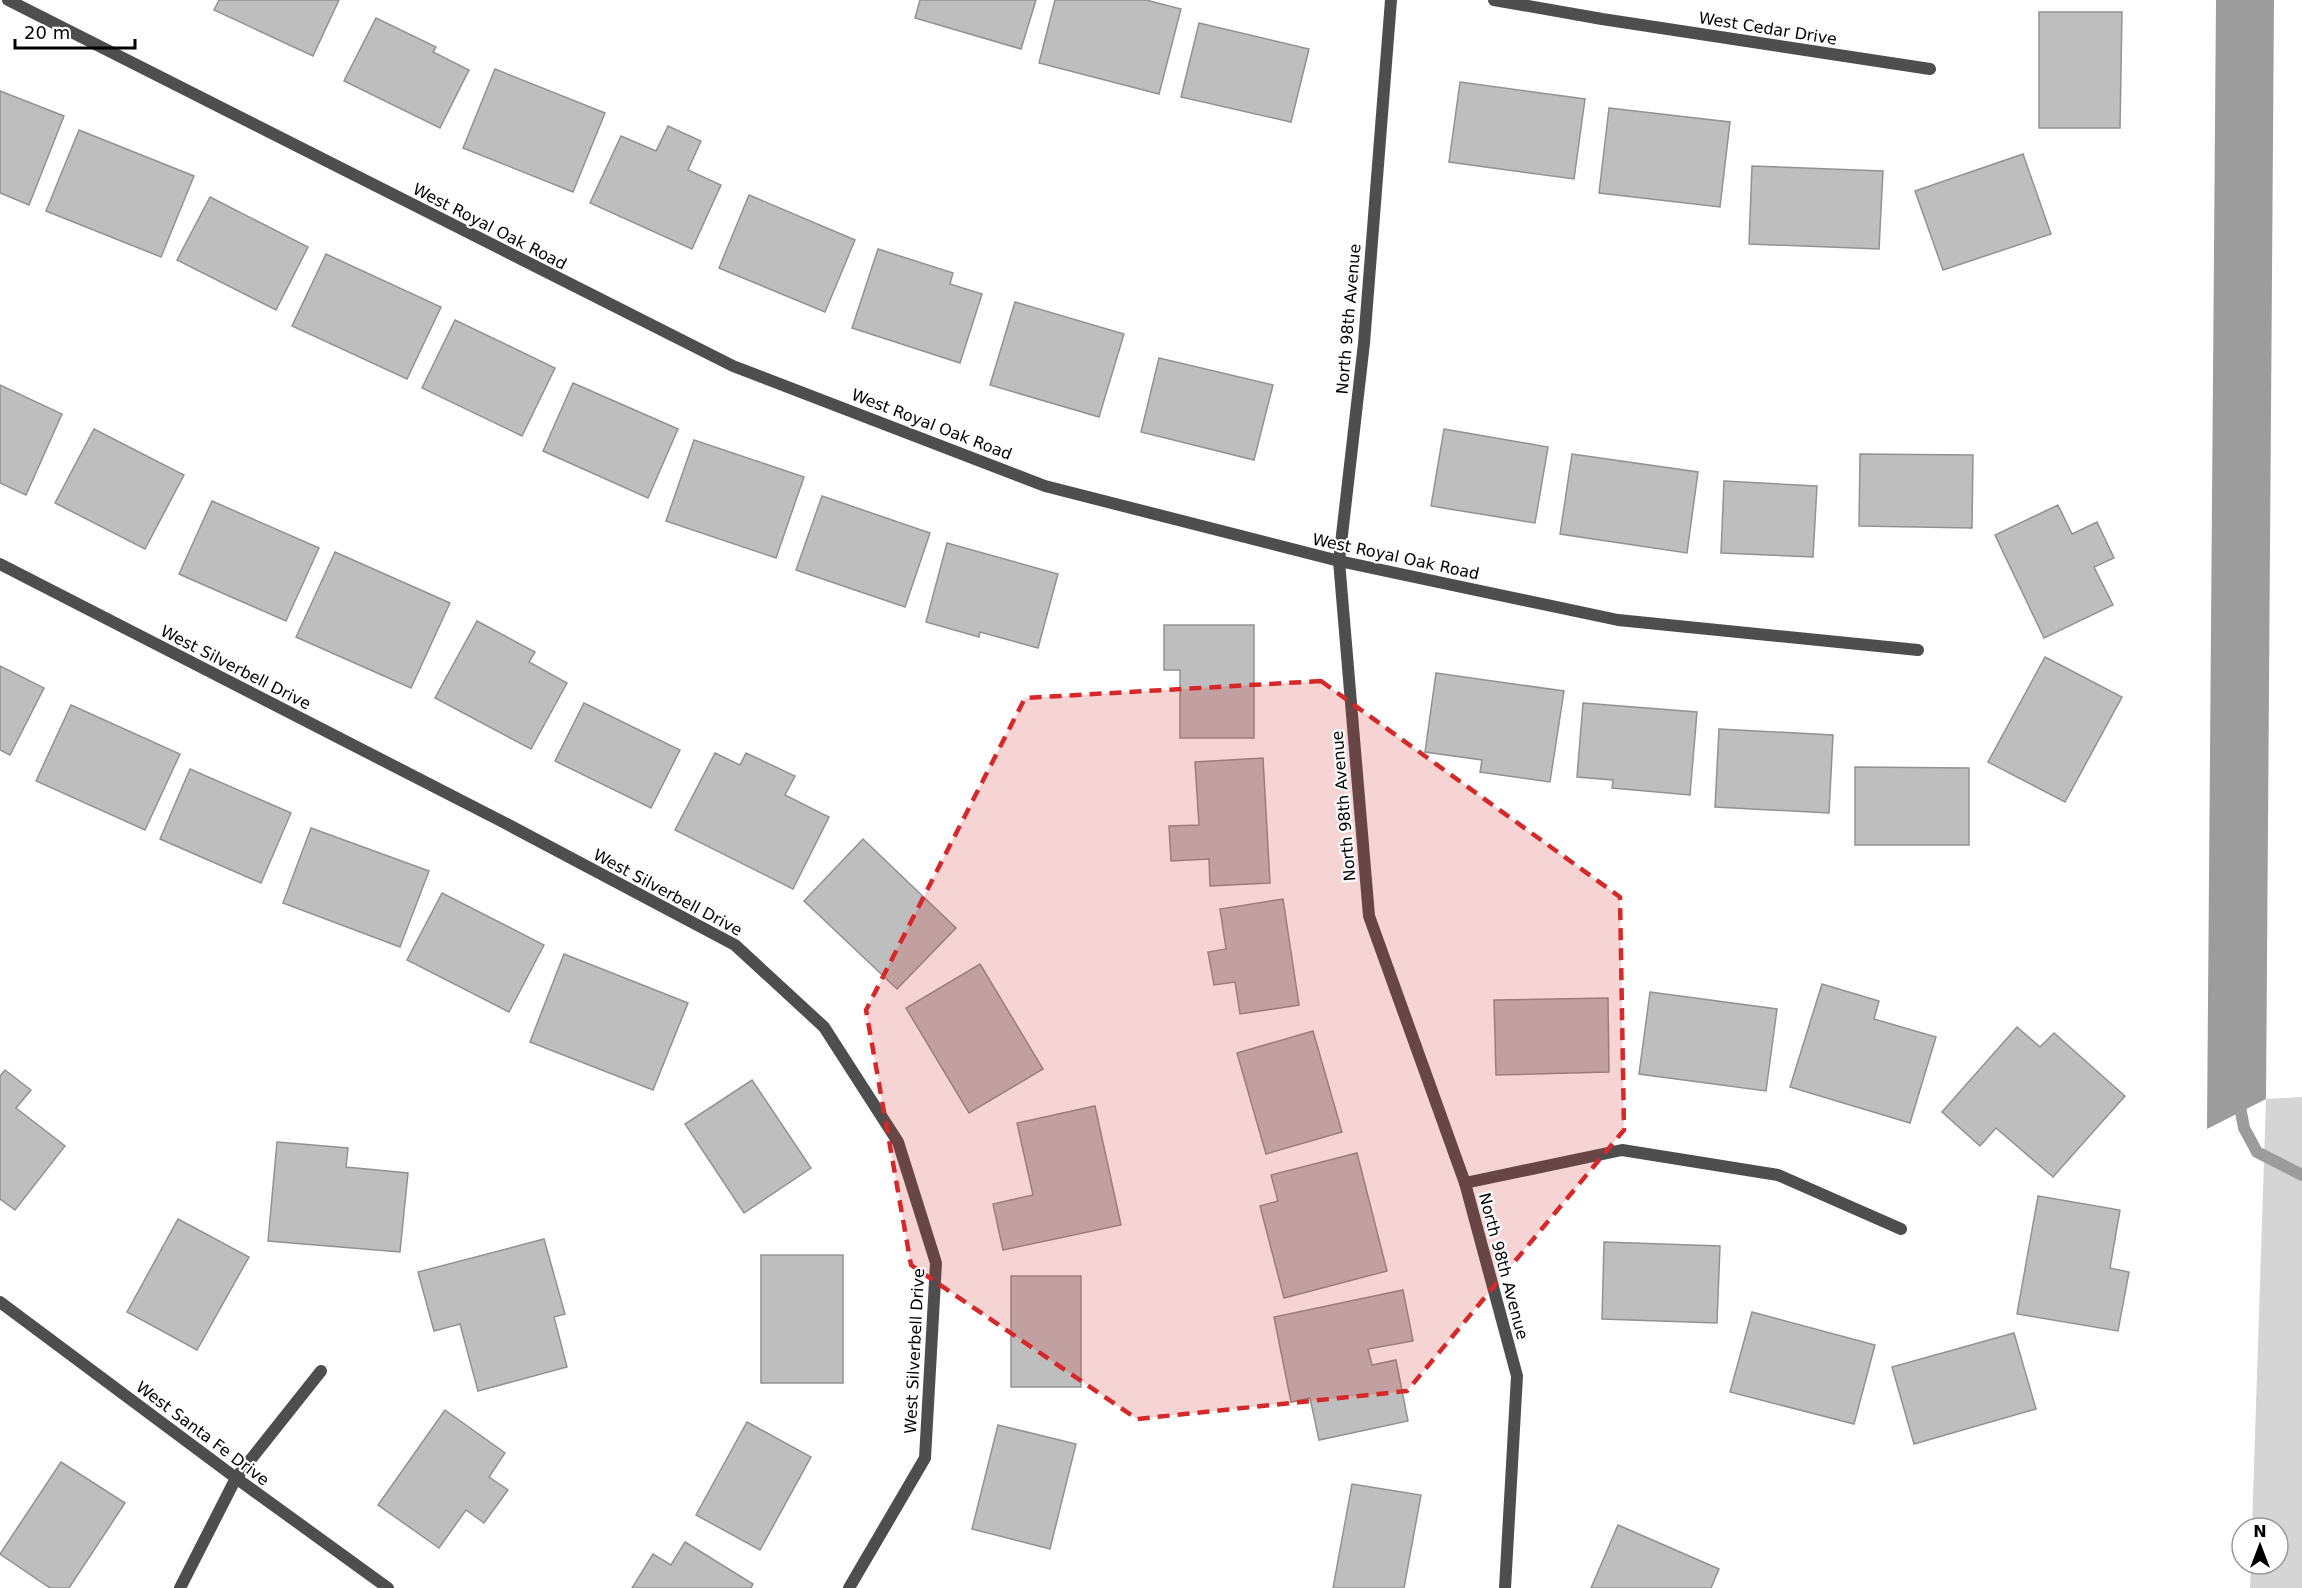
<svg xmlns="http://www.w3.org/2000/svg" width="2302" height="1588" viewBox="0 0 2302 1588" font-family="'DejaVu Sans',sans-serif">
	<style>
		.green { fill: #d5d5d5 }
		.water { fill: #9c9c9c }
		.lines { fill: none; stroke-linecap: round; stroke-linejoin: round }
		.stream { stroke: #9c9c9c; stroke-width: 12 }
		.building { fill: #bebebe; stroke: #929292; stroke-width: 1.5 }
		.street { stroke: #4e4e4e; stroke-width: 12 }
		.marked { fill: #d62828; fill-opacity: 0.2; stroke: #d62828; stroke-width: 4.5; stroke-dasharray: 12 8; stroke-linejoin: round }
		.labels { text-anchor: middle; stroke-width: 4.5; stroke-linejoin: round; paint-order: stroke }
		.street-label { font-size: 16px; fill: #000; stroke: #fff }
	</style>
	<rect width="100%" height="100%" fill="#fff"/>
	<path class="green" d="M 2302,1097 L 2302,1588 L 2250,1588 L 2251,1564 L 2278,1564 L 2278,1528 L 2252,1528 L 2266,1099 Z"/>
	<path class="water" d="M 2216,0 L 2274,0 L 2266,1099 L 2207,1129 Z"/>
	<g class="lines">
		<path class="stream" d="M 2238,1096 L 2244,1128 L 2257,1152 L 2302,1175"/>
	</g>
	<g class="building">
		<path d="M 219,0 L 339,0 L 313,56 L 214,10 Z"/>
		<path d="M 920,0 L 1036,0 L 1021,49 L 915,18 Z"/>
		<path d="M 1055,0 L 1146,0 L 1181,9 L 1159,94 L 1039,63 Z"/>
		<path d="M 2039,12 L 2122,12 L 2120,128 L 2039,128 Z"/>
		<path d="M 376,18 L 436,47 L 433,52 L 469,70 L 440,128 L 344,81 Z"/>
		<path d="M 1199,23 L 1309,49 L 1291,122 L 1181,97 Z"/>
		<path d="M 495,69 L 605,113 L 573,192 L 463,148 Z"/>
		<path d="M 1460,82 L 1585,99 L 1574,179 L 1449,162 Z"/>
		<path d="M 0,91 L 64,116 L 29,205 L 0,193 Z"/>
		<path d="M 1609,108 L 1730,122 L 1720,207 L 1599,193 Z"/>
		<path d="M 668,126 L 701,141 L 688,170 L 721,185 L 692,249 L 590,203 L 621,136 L 656,151 Z"/>
		<path d="M 79,130 L 194,176 L 161,257 L 46,211 Z"/>
		<path d="M 2023,154 L 2051,234 L 1943,270 L 1915,191 Z"/>
		<path d="M 1752,166 L 1883,171 L 1879,249 L 1749,244 Z"/>
		<path d="M 749,195 L 855,240 L 825,312 L 719,268 Z"/>
		<path d="M 210,197 L 308,247 L 276,310 L 177,260 Z"/>
		<path d="M 878,249 L 953,273 L 950,284 L 982,294 L 960,363 L 852,328 Z"/>
		<path d="M 326,254 L 441,307 L 407,379 L 292,326 Z"/>
		<path d="M 1015,302 L 1124,334 L 1099,417 L 990,385 Z"/>
		<path d="M 455,320 L 555,368 L 522,436 L 422,388 Z"/>
		<path d="M 1159,358 L 1273,385 L 1254,460 L 1141,432 Z"/>
		<path d="M 573,383 L 678,429 L 648,498 L 543,451 Z"/>
		<path d="M 0,385 L 62,414 L 26,495 L 0,483 Z"/>
		<path d="M 94,429 L 184,475 L 145,549 L 55,503 Z"/>
		<path d="M 1444,429 L 1548,447 L 1535,523 L 1431,506 Z"/>
		<path d="M 694,440 L 804,477 L 776,558 L 666,521 Z"/>
		<path d="M 1572,454 L 1698,472 L 1687,553 L 1560,534 Z"/>
		<path d="M 1860,454 L 1973,455 L 1972,528 L 1859,526 Z"/>
		<path d="M 1724,481 L 1817,486 L 1813,557 L 1721,553 Z"/>
		<path d="M 822,496 L 930,533 L 905,607 L 796,570 Z"/>
		<path d="M 212,501 L 319,548 L 286,621 L 179,574 Z"/>
		<path d="M 2058,505 L 2072,534 L 2097,522 L 2114,558 L 2094,567 L 2113,605 L 2044,638 L 1995,535 Z"/>
		<path d="M 947,543 L 1058,574 L 1038,648 L 980,632 L 979,637 L 926,622 Z"/>
		<path d="M 335,552 L 450,603 L 411,688 L 296,637 Z"/>
		<path d="M 477,621 L 535,652 L 529,662 L 567,683 L 531,749 L 435,698 Z"/>
		<path d="M 1164,625 L 1254,625 L 1254,738 L 1180,738 L 1180,670 L 1164,670 Z"/>
		<path d="M 2045,657 L 2122,697 L 2065,802 L 1988,762 Z"/>
		<path d="M 0,666 L 44,688 L 10,755 L 0,750 Z"/>
		<path d="M 1436,673 L 1564,691 L 1550,782 L 1480,772 L 1482,760 L 1425,752 Z"/>
		<path d="M 584,703 L 680,750 L 651,808 L 555,761 Z"/>
		<path d="M 1583,703 L 1697,712 L 1690,795 L 1612,788 L 1613,780 L 1577,777 Z"/>
		<path d="M 71,705 L 180,754 L 145,830 L 36,781 Z"/>
		<path d="M 1719,729 L 1833,735 L 1829,813 L 1715,807 Z"/>
		<path d="M 715,753 L 740,765 L 746,753 L 795,776 L 785,795 L 829,817 L 793,889 L 675,830 Z"/>
		<path d="M 1263,758 L 1270,883 L 1210,886 L 1209,859 L 1171,861 L 1169,826 L 1199,825 L 1195,762 Z"/>
		<path d="M 1855,767 L 1969,768 L 1969,845 L 1855,845 Z"/>
		<path d="M 190,769 L 291,813 L 261,883 L 160,839 Z"/>
		<path d="M 311,828 L 429,871 L 400,947 L 283,903 Z"/>
		<path d="M 863,839 L 956,928 L 897,989 L 804,901 Z"/>
		<path d="M 442,893 L 544,945 L 509,1012 L 407,960 Z"/>
		<path d="M 1283,899 L 1299,1005 L 1240,1014 L 1235,982 L 1214,985 L 1208,952 L 1226,949 L 1220,909 Z"/>
		<path d="M 564,954 L 688,1003 L 653,1090 L 530,1042 Z"/>
		<path d="M 980,964 L 1043,1069 L 969,1113 L 906,1008 Z"/>
		<path d="M 1822,984 L 1879,1001 L 1874,1019 L 1936,1037 L 1910,1123 L 1790,1087 Z"/>
		<path d="M 1650,992 L 1777,1009 L 1766,1091 L 1639,1074 Z"/>
		<path d="M 1608,998 L 1609,1072 L 1496,1075 L 1494,1000 Z"/>
		<path d="M 2017,1027 L 2040,1047 L 2054,1033 L 2125,1096 L 2053,1177 L 1996,1128 L 1980,1146 L 1942,1112 Z"/>
		<path d="M 1313,1031 L 1342,1132 L 1266,1154 L 1237,1053 Z"/>
		<path d="M 5,1070 L 31,1090 L 16,1108 L 65,1146 L 15,1210 L 0,1199 L 0,1076 Z"/>
		<path d="M 752,1080 L 811,1168 L 744,1213 L 685,1124 Z"/>
		<path d="M 1095,1106 L 1121,1225 L 1003,1250 L 993,1204 L 1033,1195 L 1017,1123 Z"/>
		<path d="M 277,1142 L 348,1148 L 346,1167 L 408,1173 L 400,1252 L 268,1241 Z"/>
		<path d="M 1357,1153 L 1387,1271 L 1284,1298 L 1260,1206 L 1278,1201 L 1271,1175 Z"/>
		<path d="M 2038,1196 L 2120,1210 L 2110,1268 L 2129,1272 L 2118,1331 L 2017,1314 Z"/>
		<path d="M 178,1219 L 249,1257 L 197,1350 L 127,1312 Z"/>
		<path d="M 544,1239 L 565,1314 L 554,1317 L 567,1367 L 478,1391 L 460,1324 L 434,1331 L 418,1272 Z"/>
		<path d="M 1604,1242 L 1720,1246 L 1717,1323 L 1602,1319 Z"/>
		<rect x="761" y="1255" width="82" height="128"/>
		<rect x="1011" y="1276" width="70" height="111"/>
		<path d="M 1403,1290 L 1413,1341 L 1368,1349 L 1372,1365 L 1396,1360 L 1408,1421 L 1319,1440 L 1310,1398 L 1291,1402 L 1274,1317 Z"/>
		<path d="M 1752,1312 L 1875,1345 L 1854,1424 L 1730,1392 Z"/>
		<path d="M 2014,1333 L 2036,1409 L 1914,1444 L 1892,1367 Z"/>
		<path d="M 445,1410 L 505,1453 L 489,1477 L 508,1490 L 484,1523 L 466,1510 L 439,1548 L 378,1505 Z"/>
		<path d="M 747,1422 L 811,1457 L 760,1550 L 696,1515 Z"/>
		<path d="M 998,1425 L 1076,1444 L 1050,1549 L 972,1529 Z"/>
		<path d="M 61,1462 L 125,1503 L 69,1588 L 50,1588 L 0,1554 Z"/>
		<path d="M 1352,1484 L 1421,1495 L 1404,1588 L 1333,1588 Z"/>
		<path d="M 1618,1525 L 1719,1569 L 1711,1588 L 1591,1588 Z"/>
		<path d="M 685,1542 L 753,1584 L 751,1588 L 632,1588 L 653,1554 L 671,1565 Z"/>
	</g>
	<g class="lines">
		<g class="street">
			<path d="M 8,0 L 733,366 L 1045,486 L 1339,561 L 1618,620 L 1918,650"/>
			<path d="M 1391,0 L 1364,343 L 1339,561 L 1369,916 L 1465,1183 L 1517,1376 L 1505,1588"/>
			<path d="M 1494,0 L 1602,19 L 1930,69"/>
			<path d="M 0,564 L 505,823 L 735,945 L 824,1027 L 898,1142 L 936,1263 L 925,1458 L 849,1588"/>
			<path d="M 1465,1183 L 1622,1150 L 1778,1175 L 1901,1229"/>
			<path d="M 0,1302 L 236,1478 L 388,1588"/>
			<path d="M 180,1588 L 236,1478 L 321,1371"/>
		</g>
	</g>
	<path class="marked" d="M 1321,681 L 1620,897 L 1624,1130 L 1407,1391 L 1137,1419 L 911,1265 L 866,1010 L 1025,698 Z"/>
	<g class="labels">
		<g class="street-label">
			<text transform="translate(1768 28) rotate(9)" y="6">West Cedar Drive</text>
			<text transform="translate(490 226) rotate(27)" y="6">West Royal Oak Road</text>
			<text transform="translate(1348 319) rotate(-85)" y="6">North 98th Avenue</text>
			<text transform="translate(932 424) rotate(21)" y="6">West Royal Oak Road</text>
			<text transform="translate(1396 556) rotate(12)" y="6">West Royal Oak Road</text>
			<text transform="translate(236 667) rotate(27)" y="6">West Silverbell Drive</text>
			<text transform="translate(1343 806) rotate(-95)" y="6">North 98th Avenue</text>
			<text transform="translate(668 892) rotate(28)" y="6">West Silverbell Drive</text>
			<text transform="translate(1504 1266) rotate(75)" y="6">North 98th Avenue</text>
			<text transform="translate(914 1351) rotate(-87)" y="6">West Silverbell Drive</text>
			<text transform="translate(203 1433) rotate(37)" y="6">West Santa Fe Drive</text>
		</g>
	</g>
	<g transform="translate(2260 1546)"><circle r="28" fill="#ffffff" stroke="#999999" stroke-width="1.5"/>
	<path d="M0-4.5L10 22L0 15L-10 22Z" fill="#000000"/>
	<text y="-9" font-size="16" font-weight="bold" text-anchor="middle" fill="#000000">N</text>
	</g>
	<path d="M15 39v9h120v-9" fill="none" stroke="#000000" stroke-width="3"/>
	<text x="24" y="39" font-size="18" fill="#000000" stroke="#ffffff" stroke-width="4.5" paint-order="stroke">20 m</text>
</svg>
